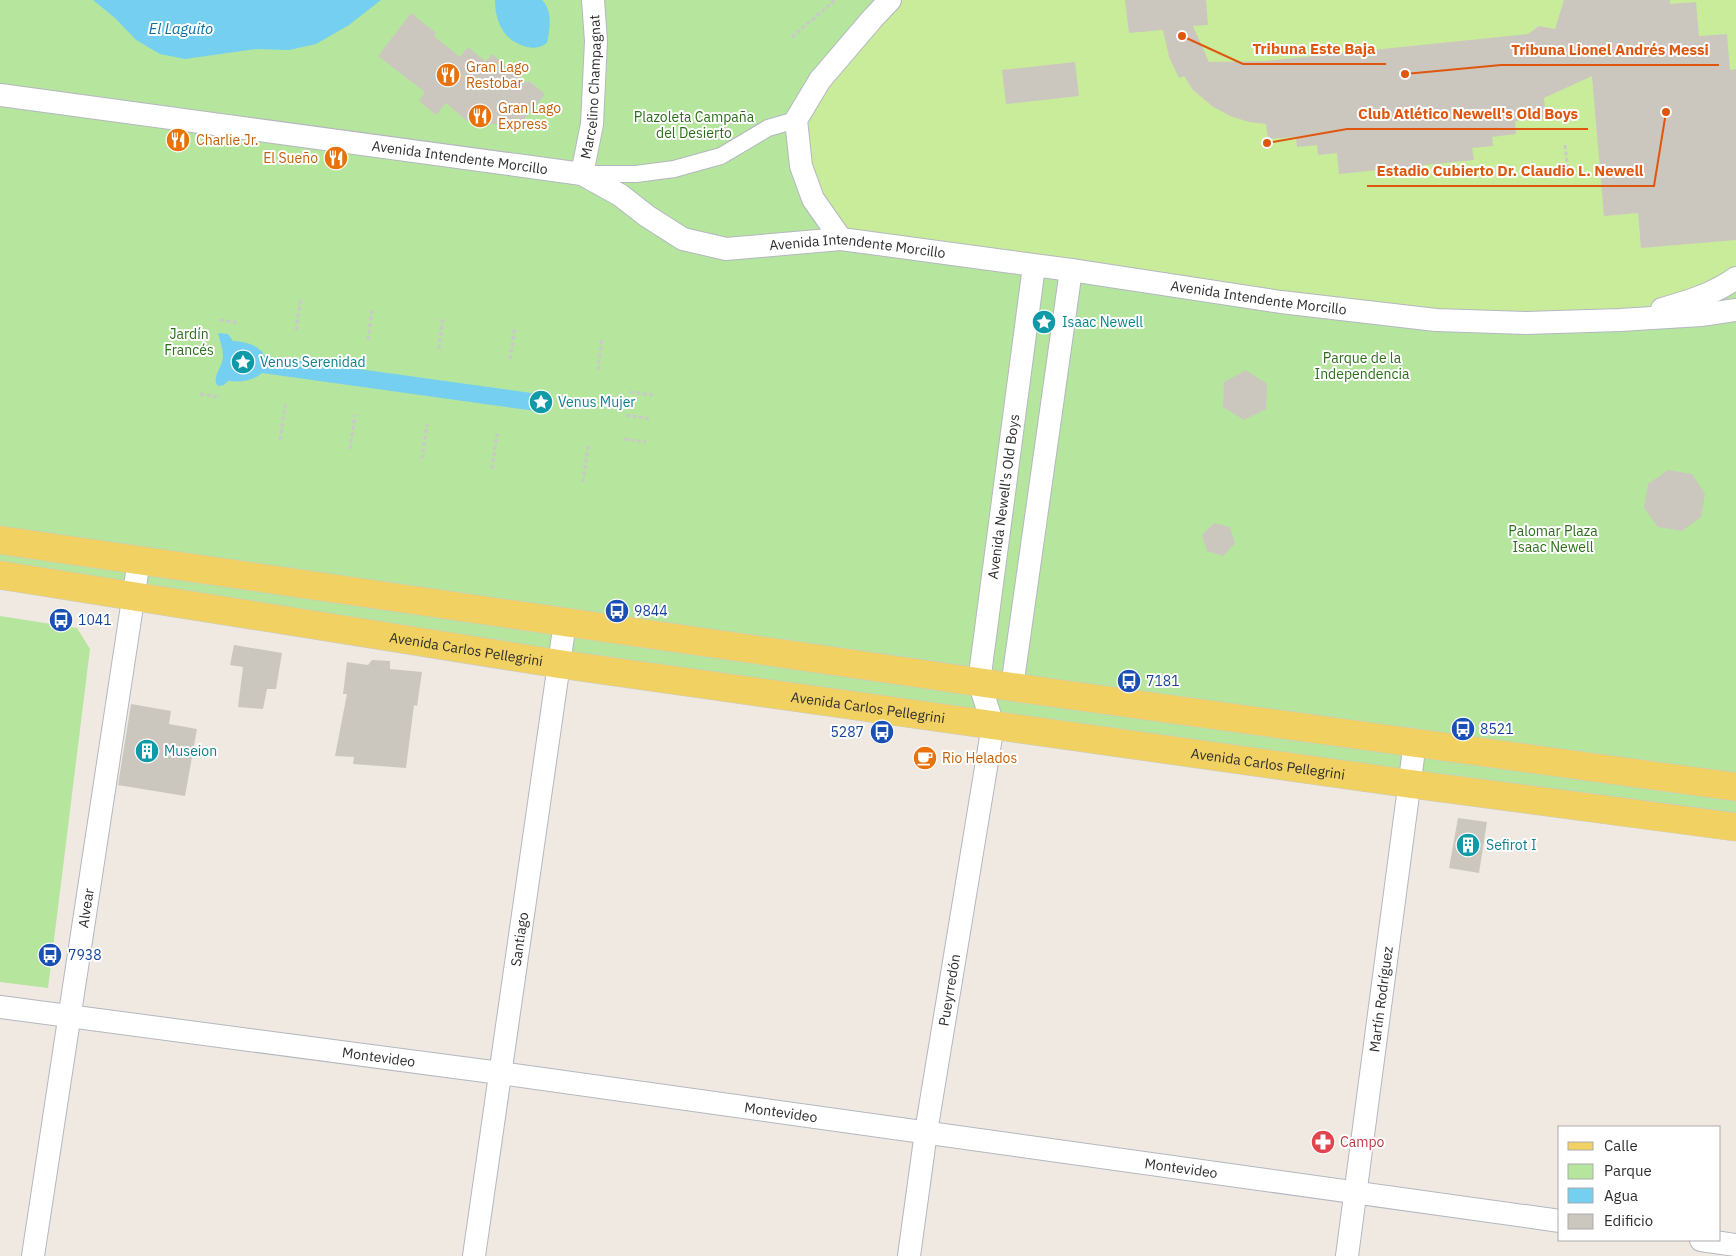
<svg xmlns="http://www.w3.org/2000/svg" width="1736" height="1256" viewBox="0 0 1736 1256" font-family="'IBM Plex Sans',sans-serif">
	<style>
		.green { fill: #b6e59e }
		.pitch { fill: #c9ec9a }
		.water { fill: #75cff0 }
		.building { fill: #cbc7bf }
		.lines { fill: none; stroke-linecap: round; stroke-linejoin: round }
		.pedestrian-casing { stroke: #b4b7c1; stroke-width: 18 }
		.minor-casing { stroke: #b4b7c1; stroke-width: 24 }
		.primary-casing { stroke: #c9c9c9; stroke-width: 29 }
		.path { stroke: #c9c9c9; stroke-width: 3; stroke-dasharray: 4 2.5; stroke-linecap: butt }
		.pedestrian { stroke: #fff; stroke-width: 16 }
		.minor { stroke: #fff; stroke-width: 22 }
		.primary { stroke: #f2d163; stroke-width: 28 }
		.labels { text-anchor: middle; stroke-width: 4; stroke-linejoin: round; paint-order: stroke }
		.food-label { font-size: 14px; fill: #c56008; stroke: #fff; text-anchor: start }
		.street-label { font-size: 14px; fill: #2e2e2e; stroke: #fff }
		.park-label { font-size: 14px; fill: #2c6e1b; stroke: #fff }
		.culture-label { font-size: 14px; fill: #0d838f; stroke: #fff; text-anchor: start }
		.transit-label { font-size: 14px; fill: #164399; stroke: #fff; text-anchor: start }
		.health-label { font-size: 14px; fill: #be3a42; stroke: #fff; text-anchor: start }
		.water-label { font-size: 15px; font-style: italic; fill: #0d6fa3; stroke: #fff }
		.leader { fill: none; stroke: #df570e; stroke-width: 2 }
		.callout-dot { fill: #df570e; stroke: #fff; stroke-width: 2 }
		.callout-label { font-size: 15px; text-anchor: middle; font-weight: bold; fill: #df570e; stroke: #fff; stroke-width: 4; stroke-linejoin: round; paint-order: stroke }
	</style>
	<rect width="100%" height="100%" fill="#efe9e1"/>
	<g class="green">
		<path d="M 0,0 L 1736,0 L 1736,827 L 0,575 Z"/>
		<path d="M 0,616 L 77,628 L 90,649 L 48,988 L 0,982 Z"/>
	</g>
	<path class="pitch" d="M 890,0 L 1736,0 L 1736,278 L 1620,320 L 1526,323 L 841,239 L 813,199 L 796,120 Z"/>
	<g class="water">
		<path d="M 93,0 L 381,0 L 349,25 L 316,44 L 289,50 L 256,49 L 185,59 L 160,54 L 136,40 L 115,18 Z"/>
		<path d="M 495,0 L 542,0 C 553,11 550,29 547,43 C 538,49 531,49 521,45 C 502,38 495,19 495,0 Z"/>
		<path d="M 218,333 L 228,334 L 233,341 C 246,342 257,344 265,356 L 546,395 L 549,400 L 548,408 L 543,412 L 262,373 C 251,382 241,382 228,381 L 224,385 L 218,386 C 211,378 222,368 223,357 C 223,349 220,341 218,333 Z"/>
	</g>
	<g class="building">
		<path d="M 1125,0 L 1206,0 L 1208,25 L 1193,26 L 1209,62 L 1265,61 L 1528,34 L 1539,26 L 1555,29 L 1564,0 L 1670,0 L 1670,4 L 1696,2 L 1699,36 L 1727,34 L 1730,70 L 1736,69 L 1736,240 L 1641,248 L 1638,213 L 1604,216 L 1592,76 L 1544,98 L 1546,118 L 1515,121 L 1516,134 L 1492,137 L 1493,146 L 1472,148 L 1474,160 L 1339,174 L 1337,153 L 1318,155 L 1317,145 L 1297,147 L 1296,137 L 1268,139 L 1266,124 L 1249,122 L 1230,116 L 1212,106 L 1193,90 L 1184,76 L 1179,78 L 1169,57 L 1163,30 L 1129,33 Z"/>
		<path d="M 411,13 L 436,33 L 434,36 L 460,57 L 468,47 L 486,62 L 492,54 L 527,83 L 529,81 L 545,94 L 518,127 L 467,121 L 446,103 L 436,115 L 419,101 L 425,92 L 378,56 Z"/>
		<path d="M 1075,62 L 1079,96 L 1006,104 L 1002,70 Z"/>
		<path d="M 1246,370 L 1267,384 L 1266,409 L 1244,420 L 1223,407 L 1224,382 Z"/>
		<path d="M 1668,470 L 1692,474 L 1705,494 L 1701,517 L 1682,531 L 1658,527 L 1644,508 L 1648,484 Z"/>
		<path d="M 1214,523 L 1230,527 L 1235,543 L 1223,556 L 1207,551 L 1202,535 Z"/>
		<path d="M 234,645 L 282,653 L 276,689 L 267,689 L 263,709 L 238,707 L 243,667 L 230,665 Z"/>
		<path d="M 372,660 L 390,661 L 390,669 L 422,672 L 417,706 L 414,705 L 406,768 L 353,764 L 354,757 L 335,756 L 347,694 L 343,694 L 347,662 L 368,665 Z"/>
		<path d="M 131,704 L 171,711 L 169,724 L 197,729 L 185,796 L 118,785 Z"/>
		<path d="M 1458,818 L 1487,822 L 1479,873 L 1449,868 Z"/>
	</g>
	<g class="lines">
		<g class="pedestrian-casing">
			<path id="pedestrian" d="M 584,174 L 636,174 L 674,169 L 721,156 L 768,128 L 796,120"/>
		</g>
		<g class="minor-casing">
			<g id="minor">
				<path id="s1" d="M 0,95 L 582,174 L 620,195 L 647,216 L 683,239 L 726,249 L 841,239 L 1071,270 L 1281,302 L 1436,320 L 1526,323 L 1620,320 L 1701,315 L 1736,310"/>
				<path id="s2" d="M 582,174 L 592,124 L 596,41 L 593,0"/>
				<path d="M 841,239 L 813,199 L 801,166 L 796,120 L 820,80 L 873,18 L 890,0"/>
				<path d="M 1662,309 C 1687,302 1714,294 1736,278"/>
				<path d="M 1012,687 L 1071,270"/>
				<path id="s3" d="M 0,1007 L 500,1073 L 1560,1221"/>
				<path d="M 1701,1240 L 1736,1245"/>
				<path id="s4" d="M 33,1256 L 139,560"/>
				<path id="s5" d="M 474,1256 L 565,622"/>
				<path id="s6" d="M 909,1256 L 926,1132 L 993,725 L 979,682 L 1034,266"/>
				<path id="s7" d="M 1347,1256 L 1415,742"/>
			</g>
		</g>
		<g class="primary-casing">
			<g id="primary">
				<path d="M 0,540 L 1054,693 L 1736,787"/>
				<path id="s8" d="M 0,575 L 559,664 L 1411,784 L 1736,827"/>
			</g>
		</g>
		<g class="path">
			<path d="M 792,37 L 835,0"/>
			<path d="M 1565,145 L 1569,177"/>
			<path d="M 220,320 L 239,323"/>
			<path d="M 296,330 L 301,298"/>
			<path d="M 368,340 L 372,308"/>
			<path d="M 439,349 L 443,317"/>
			<path d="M 510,359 L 515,327"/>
			<path d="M 598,370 L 602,339"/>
			<path d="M 630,392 L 653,395"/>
			<path d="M 200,394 L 220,397"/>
			<path d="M 626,415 L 650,419"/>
			<path d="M 624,439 L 646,442"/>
			<path d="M 280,440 L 285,405"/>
			<path d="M 350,449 L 355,415"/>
			<path d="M 422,459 L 427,424"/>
			<path d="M 492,469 L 497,434"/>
			<path d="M 583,482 L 588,446"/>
		</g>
		<use href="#pedestrian" class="pedestrian"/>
		<use href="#minor" class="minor"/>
		<use href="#primary" class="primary"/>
	</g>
	<defs>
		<g id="restaurant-disc" transform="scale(1.25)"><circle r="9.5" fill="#e8710a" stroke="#fff"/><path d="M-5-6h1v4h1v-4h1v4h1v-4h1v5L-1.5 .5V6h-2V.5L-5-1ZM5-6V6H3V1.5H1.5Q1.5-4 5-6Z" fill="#fff"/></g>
		<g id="sight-disc" transform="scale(1.25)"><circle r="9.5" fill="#0f9aa8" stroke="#fff"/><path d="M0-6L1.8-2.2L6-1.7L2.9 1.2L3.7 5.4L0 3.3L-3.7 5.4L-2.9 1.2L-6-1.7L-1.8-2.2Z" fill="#fff"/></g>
		<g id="bus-disc" transform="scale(1.25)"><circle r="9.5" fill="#1a4fb4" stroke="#fff"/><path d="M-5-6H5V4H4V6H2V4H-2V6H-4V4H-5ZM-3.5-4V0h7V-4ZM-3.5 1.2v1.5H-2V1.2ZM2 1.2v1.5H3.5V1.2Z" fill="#fff"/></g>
		<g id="building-disc" transform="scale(1.25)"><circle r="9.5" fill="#0f9aa8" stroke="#fff"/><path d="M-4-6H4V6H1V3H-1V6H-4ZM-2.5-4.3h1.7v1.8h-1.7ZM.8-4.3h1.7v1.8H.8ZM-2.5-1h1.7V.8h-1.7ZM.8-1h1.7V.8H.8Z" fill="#fff"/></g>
		<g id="cafe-disc" transform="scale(1.25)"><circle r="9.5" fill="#e8710a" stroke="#fff"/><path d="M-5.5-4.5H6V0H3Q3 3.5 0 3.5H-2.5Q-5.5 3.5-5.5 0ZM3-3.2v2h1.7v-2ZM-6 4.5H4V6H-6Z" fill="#fff"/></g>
		<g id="pharmacy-disc" transform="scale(1.25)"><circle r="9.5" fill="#e0444e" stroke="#fff"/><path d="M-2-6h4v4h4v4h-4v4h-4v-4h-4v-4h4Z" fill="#fff"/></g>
	</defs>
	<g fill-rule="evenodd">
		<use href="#restaurant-disc" x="448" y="75"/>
		<use href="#restaurant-disc" x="480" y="116"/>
		<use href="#restaurant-disc" x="178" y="140"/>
		<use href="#restaurant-disc" x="336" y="158"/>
		<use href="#sight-disc" x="1044" y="322"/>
		<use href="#sight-disc" x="243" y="362"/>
		<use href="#sight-disc" x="541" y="402"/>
		<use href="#bus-disc" x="617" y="611"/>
		<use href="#bus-disc" x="61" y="620"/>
		<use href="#bus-disc" x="1129" y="681"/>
		<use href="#bus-disc" x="1463" y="729"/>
		<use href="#bus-disc" x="882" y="732"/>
		<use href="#building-disc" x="147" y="751"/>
		<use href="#cafe-disc" x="925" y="758"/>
		<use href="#building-disc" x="1468" y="845"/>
		<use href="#bus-disc" x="50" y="955"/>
		<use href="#pharmacy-disc" x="1323" y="1142"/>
	</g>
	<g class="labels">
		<g class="food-label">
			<text x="466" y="72">Gran Lago<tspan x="466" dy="16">Restobar</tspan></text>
			<text x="498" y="113">Gran Lago<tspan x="498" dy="16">Express</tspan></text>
			<text x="196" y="145">Charlie Jr.</text>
			<text x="318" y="163" text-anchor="end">El Sueño</text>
			<text x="942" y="763">Rio Helados</text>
		</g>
		<g class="street-label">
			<text dy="5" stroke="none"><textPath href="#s2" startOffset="88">Marcelino Champagnat</textPath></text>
			<text dy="5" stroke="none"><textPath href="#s1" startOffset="464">Avenida Intendente Morcillo</textPath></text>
			<text dy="5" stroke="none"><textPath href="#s1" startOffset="884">Avenida Intendente Morcillo</textPath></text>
			<text dy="5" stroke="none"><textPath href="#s1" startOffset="1289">Avenida Intendente Morcillo</textPath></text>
			<text dy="5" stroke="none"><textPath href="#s6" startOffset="770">Avenida Newell's Old Boys</textPath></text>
			<text dy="5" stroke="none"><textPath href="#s8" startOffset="472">Avenida Carlos Pellegrini</textPath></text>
			<text dy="5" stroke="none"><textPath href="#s8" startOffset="878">Avenida Carlos Pellegrini</textPath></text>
			<text dy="5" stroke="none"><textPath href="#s8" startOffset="1282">Avenida Carlos Pellegrini</textPath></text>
			<text dy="5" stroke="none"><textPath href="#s4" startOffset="352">Alvear</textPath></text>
			<text dy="5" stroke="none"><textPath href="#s5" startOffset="320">Santiago</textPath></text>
			<text dy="5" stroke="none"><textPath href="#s6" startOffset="269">Pueyrredón</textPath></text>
			<text dy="5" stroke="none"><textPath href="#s7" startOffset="259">Martín Rodríguez</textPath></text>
			<text dy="5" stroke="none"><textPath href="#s3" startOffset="382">Montevideo</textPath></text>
			<text dy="5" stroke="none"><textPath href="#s3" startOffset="788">Montevideo</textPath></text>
			<text dy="5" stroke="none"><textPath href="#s3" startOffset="1192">Montevideo</textPath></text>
		</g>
		<g class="park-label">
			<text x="694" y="122">Plazoleta Campaña<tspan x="694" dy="16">del Desierto</tspan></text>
			<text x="189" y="339">Jardín<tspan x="189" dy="16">Francés</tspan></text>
			<text x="1362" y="363">Parque de la<tspan x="1362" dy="16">Independencia</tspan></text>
			<text x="1553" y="536">Palomar Plaza<tspan x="1553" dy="16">Isaac Newell</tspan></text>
		</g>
		<g class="culture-label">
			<text x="1062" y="327">Isaac Newell</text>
			<text x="260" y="367">Venus Serenidad</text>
			<text x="558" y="407">Venus Mujer</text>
			<text x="164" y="756">Museion</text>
			<text x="1486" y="850">Sefirot I</text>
		</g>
		<g class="transit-label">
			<text x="634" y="616">9844</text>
			<text x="78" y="625">1041</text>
			<text x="1146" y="686">7181</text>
			<text x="1480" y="734">8521</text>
			<text x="864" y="737" text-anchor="end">5287</text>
			<text x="68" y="960">7938</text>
		</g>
		<g class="health-label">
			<text x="1340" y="1147">Campo</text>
		</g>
		<g class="water-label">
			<text x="181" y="34">El Laguito</text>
		</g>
	</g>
	<path class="leader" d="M1182 36L1243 64H1386M1405 74L1501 65H1719M1267 143L1347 129H1588M1666 112L1654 186H1367"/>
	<g class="callout-dot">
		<circle cx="1182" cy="36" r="5"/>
		<circle cx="1405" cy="74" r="5"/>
		<circle cx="1267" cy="143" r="5"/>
		<circle cx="1666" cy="112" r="5"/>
	</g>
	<g class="callout-label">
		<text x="1314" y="54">Tribuna Este Baja</text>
		<text x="1610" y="55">Tribuna Lionel Andrés Messi</text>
		<text x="1468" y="119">Club Atlético Newell's Old Boys</text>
		<text x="1510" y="176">Estadio Cubierto Dr. Claudio L. Newell</text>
	</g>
	<rect x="1558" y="1126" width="162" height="115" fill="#ffffff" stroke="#ababab"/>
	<rect x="1568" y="1142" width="25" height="8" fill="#f2d163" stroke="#ababab"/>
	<text x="1604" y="1151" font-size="15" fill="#2e2e2e">Calle</text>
	<rect x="1568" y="1164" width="25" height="15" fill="#b6e59e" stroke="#ababab"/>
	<text x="1604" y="1176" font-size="15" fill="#2e2e2e">Parque</text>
	<rect x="1568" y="1188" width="25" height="15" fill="#75cff0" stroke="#ababab"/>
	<text x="1604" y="1201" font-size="15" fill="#2e2e2e">Agua</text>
	<rect x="1568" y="1214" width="25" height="15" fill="#cbc7bf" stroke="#ababab"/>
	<text x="1604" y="1226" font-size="15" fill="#2e2e2e">Edificio</text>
</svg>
